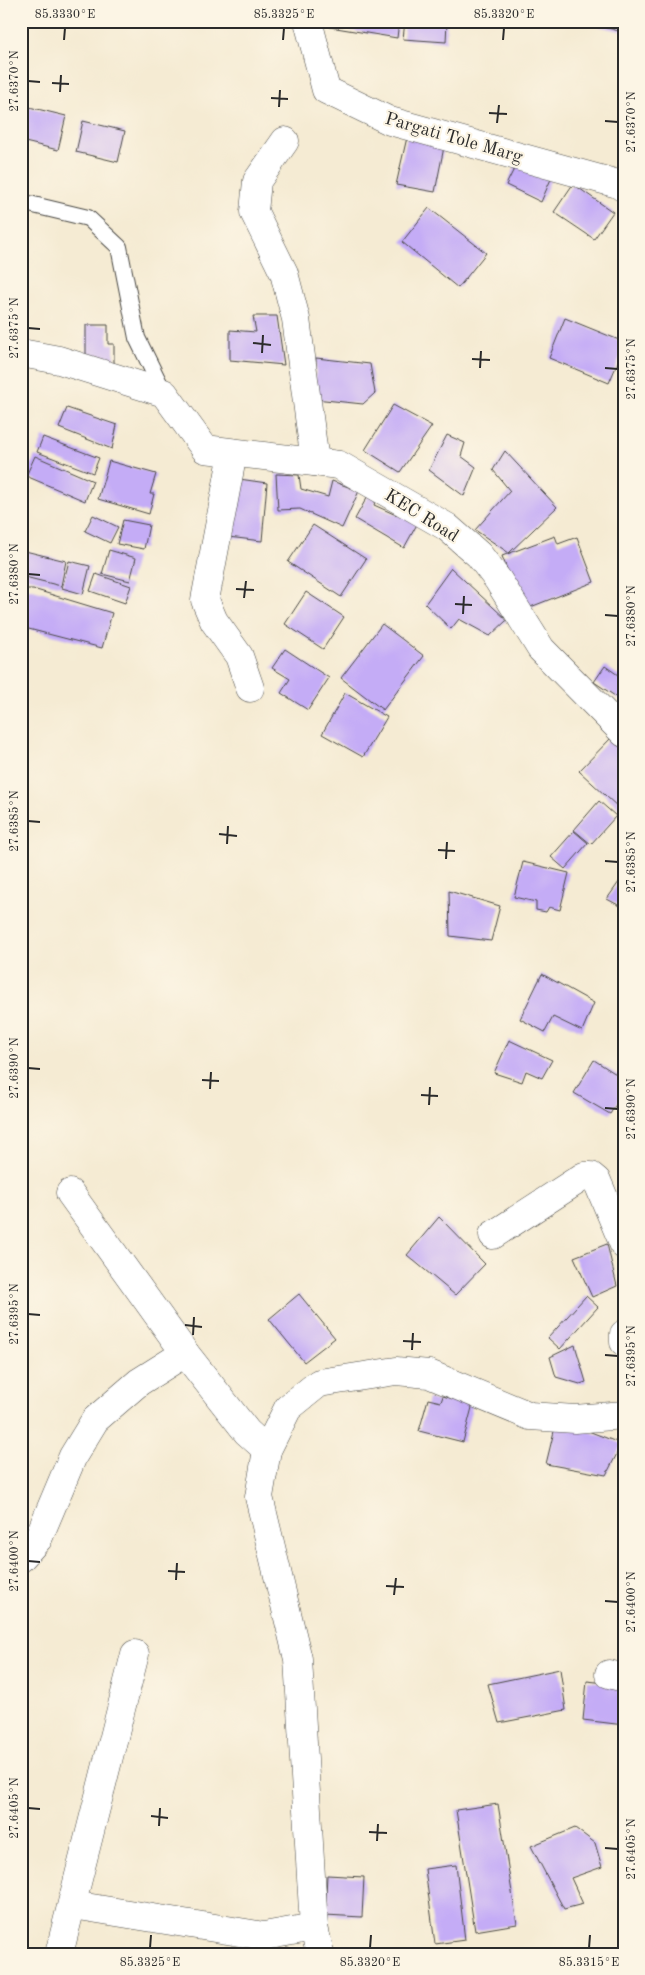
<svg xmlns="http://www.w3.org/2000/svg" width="645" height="1975" viewBox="0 0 645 1975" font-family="'Old Standard TT',serif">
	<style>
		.building { fill: #c4acf6 }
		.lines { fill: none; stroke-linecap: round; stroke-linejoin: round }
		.lane-casing { stroke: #494844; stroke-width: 18 }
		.street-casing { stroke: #494844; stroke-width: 29 }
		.lane { stroke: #fff; stroke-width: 16 }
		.street { stroke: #fff; stroke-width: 28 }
		.ticks { fill: none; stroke: #2b2b2b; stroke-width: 2 }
		.labels { text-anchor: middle; stroke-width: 4.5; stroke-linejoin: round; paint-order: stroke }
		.street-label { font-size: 18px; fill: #2b2b2b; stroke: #fcf5e5 }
		.neatline { fill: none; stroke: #2b2b2b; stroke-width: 2 }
		.ticks-label { font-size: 12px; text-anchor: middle; fill: #2b2b2b }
	</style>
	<rect width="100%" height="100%" fill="#fcf5e5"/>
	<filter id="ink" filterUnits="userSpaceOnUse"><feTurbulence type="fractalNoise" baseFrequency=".02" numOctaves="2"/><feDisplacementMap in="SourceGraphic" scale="10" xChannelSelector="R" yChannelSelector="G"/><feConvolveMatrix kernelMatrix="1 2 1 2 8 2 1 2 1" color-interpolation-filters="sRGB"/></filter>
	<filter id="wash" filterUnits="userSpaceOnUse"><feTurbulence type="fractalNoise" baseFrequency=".0096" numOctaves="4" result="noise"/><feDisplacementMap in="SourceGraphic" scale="20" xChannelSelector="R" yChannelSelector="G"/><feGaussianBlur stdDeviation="1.12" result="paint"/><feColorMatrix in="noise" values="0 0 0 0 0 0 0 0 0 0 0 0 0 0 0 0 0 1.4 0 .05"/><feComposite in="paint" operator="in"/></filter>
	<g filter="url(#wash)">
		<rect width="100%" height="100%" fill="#f5ebd3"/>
		<g id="blocks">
			<g class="building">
				<path d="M 325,21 L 399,21 L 397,38 L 330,27 Z"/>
				<path d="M 405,21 L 447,21 L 446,42 L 403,39 Z"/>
				<path d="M 581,21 L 624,21 L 624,32 L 581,22 Z"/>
				<path d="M 21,105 L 66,116 L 58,150 L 21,141 Z"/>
				<path d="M 83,121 L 125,131 L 118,162 L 76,152 Z"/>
				<path d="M 408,133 L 445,142 L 435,192 L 396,185 Z"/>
				<path d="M 517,163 L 551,179 L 541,202 L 506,185 Z"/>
				<path d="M 573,184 L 613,212 L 594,239 L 554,212 Z"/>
				<path d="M 429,208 L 486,253 L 458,288 L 402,242 Z"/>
				<path d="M 253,316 L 277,316 L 284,365 L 230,360 L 230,330 L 256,332 Z"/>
				<path d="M 565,318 L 624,342 L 624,348 L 609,383 L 549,358 Z"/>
				<path d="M 86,325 L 108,325 L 108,344 L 114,344 L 114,367 L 86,367 Z"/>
				<path d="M 316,358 L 370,364 L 375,393 L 363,404 L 315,399 Z"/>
				<path d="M 393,405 L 432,426 L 400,472 L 365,450 Z"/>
				<path d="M 67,408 L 117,425 L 112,449 L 59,428 Z"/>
				<path d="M 447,435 L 465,443 L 461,456 L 476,467 L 464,496 L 429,470 Z"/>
				<path d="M 43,437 L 99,458 L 93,473 L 37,452 Z"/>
				<path d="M 505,451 L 557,507 L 509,553 L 475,530 L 510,491 L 493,470 Z"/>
				<path d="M 35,456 L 93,481 L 85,501 L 26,476 Z"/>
				<path d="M 109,461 L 156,474 L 150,494 L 154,494 L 149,514 L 98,499 Z"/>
				<path d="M 276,474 L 299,475 L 301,489 L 328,497 L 332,481 L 359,491 L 342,528 L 300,509 L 278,510 Z"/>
				<path d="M 232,478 L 267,483 L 262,541 L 228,537 Z"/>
				<path d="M 371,490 L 379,493 L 374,505 L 396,515 L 400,505 L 421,517 L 404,548 L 355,519 Z"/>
				<path d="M 93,515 L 118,527 L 110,543 L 85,531 Z"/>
				<path d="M 123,520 L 149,525 L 144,549 L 117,544 Z"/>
				<path d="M 313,525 L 366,559 L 341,597 L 288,562 Z"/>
				<path d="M 555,536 L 558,544 L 577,537 L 594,582 L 523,610 L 502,556 Z"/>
				<path d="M 21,550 L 66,561 L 61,586 L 21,576 Z"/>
				<path d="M 109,550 L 136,558 L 130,581 L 102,574 Z"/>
				<path d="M 69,561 L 90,566 L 83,594 L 62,588 Z"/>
				<path d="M 451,568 L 507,620 L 490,636 L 459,619 L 451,629 L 425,604 Z"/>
				<path d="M 96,574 L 131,586 L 125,603 L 90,591 Z"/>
				<path d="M 21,589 L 33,589 L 112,613 L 102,648 L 21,627 Z"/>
				<path d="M 306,592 L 344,617 L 323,649 L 285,624 Z"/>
				<path d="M 382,624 L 424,656 L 383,710 L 341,678 Z"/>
				<path d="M 285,649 L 329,678 L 308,710 L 281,693 L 290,679 L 272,668 Z"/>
				<path d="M 605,666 L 618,675 L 624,667 L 624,702 L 594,682 Z"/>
				<path d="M 345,693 L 387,717 L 363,757 L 322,734 Z"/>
				<path d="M 613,736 L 624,746 L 624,803 L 619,808 L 579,771 Z"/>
				<path d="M 599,801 L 616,816 L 591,844 L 574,830 Z"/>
				<path d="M 574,831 L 588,843 L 565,869 L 551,857 Z"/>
				<path d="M 523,862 L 569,873 L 560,910 L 549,907 L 546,912 L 536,910 L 536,902 L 514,897 Z"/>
				<path d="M 624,875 L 624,908 L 607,899 Z"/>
				<path d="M 449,891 L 500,906 L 491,941 L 450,936 Z"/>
				<path d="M 542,974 L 594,1003 L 582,1031 L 553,1017 L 545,1032 L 520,1019 Z"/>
				<path d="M 509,1040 L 552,1060 L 542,1078 L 526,1071 L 522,1082 L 494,1073 Z"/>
				<path d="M 594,1060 L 624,1079 L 624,1092 L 610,1114 L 574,1093 Z"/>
				<path d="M 439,1217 L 485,1264 L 455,1295 L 407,1255 Z"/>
				<path d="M 607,1244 L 617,1286 L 592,1297 L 574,1257 Z"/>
				<path d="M 299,1294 L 335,1338 L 304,1362 L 269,1319 Z"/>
				<path d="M 586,1296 L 598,1307 L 560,1349 L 548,1338 Z"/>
				<path d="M 575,1345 L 586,1382 L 580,1384 L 556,1377 L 550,1357 Z"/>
				<path d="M 443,1396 L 453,1399 L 475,1396 L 463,1442 L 419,1431 L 428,1399 L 441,1402 Z"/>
				<path d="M 557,1419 L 622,1444 L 606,1475 L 546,1464 Z"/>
				<path d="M 560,1669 L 566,1710 L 499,1723 L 488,1684 Z"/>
				<path d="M 587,1681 L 624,1685 L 624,1725 L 583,1720 Z"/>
				<path d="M 498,1804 L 517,1924 L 475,1931 L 456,1810 Z"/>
				<path d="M 575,1828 L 595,1843 L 602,1867 L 571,1878 L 583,1904 L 564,1909 L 531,1846 Z"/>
				<path d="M 456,1865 L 465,1940 L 435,1944 L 425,1869 Z"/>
				<path d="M 327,1875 L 364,1877 L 362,1917 L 325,1915 Z"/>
			</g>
		</g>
	</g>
	<g filter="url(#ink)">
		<use href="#blocks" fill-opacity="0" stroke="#494844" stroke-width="1"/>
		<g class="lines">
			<g class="lane-casing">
				<path id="lane" d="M 21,202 L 88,218 L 119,247 L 137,338 L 164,393"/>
			</g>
			<g class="street-casing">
				<g id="street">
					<path d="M 308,21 L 326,90 L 390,121 L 618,184 L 624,188"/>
					<path d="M 285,141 L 257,181 L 254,212 L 284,273 L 296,319 L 315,462"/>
					<path d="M 21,353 L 59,360 L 164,393 L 205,449 L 339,465 L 447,527 L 479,555 L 498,580 L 541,649 L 624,733"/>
					<path d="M 233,453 L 205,600 L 214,621 L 239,656 L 250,688"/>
					<path d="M 70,1193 L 185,1353 L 247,1432 L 267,1450"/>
					<path d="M 493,1235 L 584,1176 L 591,1176 L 597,1181 L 624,1245"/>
					<path d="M 624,1334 L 624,1342"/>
					<path d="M 21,1558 L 38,1539 L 73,1456 L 95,1420 L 139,1382 L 185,1353"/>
					<path d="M 609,1674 L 624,1678"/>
					<path d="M 73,1905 L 264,1936 L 314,1927"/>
					<path d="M 59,1954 L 135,1654"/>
					<path d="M 320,1954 L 314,1927 L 298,1659 L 259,1497 L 267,1450 L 288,1408 L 319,1383 L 396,1371 L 429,1374 L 530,1416 L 575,1419 L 624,1415"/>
				</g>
			</g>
			<use href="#lane" class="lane"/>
			<use href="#street" class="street"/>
		</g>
	</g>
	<path class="ticks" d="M 64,40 L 65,28M 283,40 L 284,28M 503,40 L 504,28M 28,81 L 40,82M 52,83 L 69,84M 60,92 L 61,75M 271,98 L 288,99M 279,107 L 280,90M 489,113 L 507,114M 605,121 L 618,122M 497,123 L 499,105M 28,328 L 40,329M 253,343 L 271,345M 262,353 L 263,335M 472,359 L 490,360M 480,368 L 481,351M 605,368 L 618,369M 28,574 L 40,575M 236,589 L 254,590M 244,598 L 246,581M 455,604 L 472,605M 463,614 L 464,596M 605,615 L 618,616M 28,821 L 40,822M 219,834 L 237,836M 227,844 L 228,826M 438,850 L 455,851M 446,859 L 447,842M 605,861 L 618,862M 28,1068 L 40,1069M 202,1080 L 219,1081M 210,1089 L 211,1072M 421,1095 L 438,1096M 429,1105 L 430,1087M 605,1108 L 618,1109M 28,1314 L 40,1315M 185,1325 L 202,1327M 193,1335 L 194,1317M 403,1341 L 421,1342M 412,1350 L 413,1333M 605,1355 L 618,1356M 28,1561 L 40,1562M 168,1571 L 185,1572M 176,1580 L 177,1563M 386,1586 L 404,1587M 394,1595 L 396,1578M 605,1601 L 618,1602M 28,1808 L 40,1809M 151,1816 L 168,1818M 159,1826 L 160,1808M 369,1832 L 387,1833M 377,1841 L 378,1824M 605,1848 L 618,1849M 150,1948 L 151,1935M 370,1948 L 371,1935M 589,1948 L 590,1935"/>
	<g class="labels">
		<g class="street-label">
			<text transform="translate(454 137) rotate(16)" y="6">Pargati Tole Marg</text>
			<text transform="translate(422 515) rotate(32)" y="6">KEC Road</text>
		</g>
	</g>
	<rect width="645" height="1975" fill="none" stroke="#fcf5e5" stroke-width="55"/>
	<rect x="28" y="28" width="590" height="1920" class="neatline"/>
	<g class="ticks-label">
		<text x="65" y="18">85.3330°E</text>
		<text x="284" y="18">85.3325°E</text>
		<text x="504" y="18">85.3320°E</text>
		<text transform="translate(14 81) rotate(-90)" y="4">27.6370°N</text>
		<text transform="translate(631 122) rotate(-90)" y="4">27.6370°N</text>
		<text transform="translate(14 328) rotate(-90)" y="4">27.6375°N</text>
		<text transform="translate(631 369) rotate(-90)" y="4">27.6375°N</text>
		<text transform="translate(14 574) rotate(-90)" y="4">27.6380°N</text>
		<text transform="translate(631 616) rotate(-90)" y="4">27.6380°N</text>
		<text transform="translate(14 821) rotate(-90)" y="4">27.6385°N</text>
		<text transform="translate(631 862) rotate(-90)" y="4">27.6385°N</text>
		<text transform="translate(14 1068) rotate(-90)" y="4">27.6390°N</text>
		<text transform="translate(631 1109) rotate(-90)" y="4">27.6390°N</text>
		<text transform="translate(14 1314) rotate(-90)" y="4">27.6395°N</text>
		<text transform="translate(631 1356) rotate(-90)" y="4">27.6395°N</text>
		<text transform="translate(14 1561) rotate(-90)" y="4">27.6400°N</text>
		<text transform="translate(631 1602) rotate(-90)" y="4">27.6400°N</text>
		<text transform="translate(14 1808) rotate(-90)" y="4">27.6405°N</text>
		<text transform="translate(631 1849) rotate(-90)" y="4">27.6405°N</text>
		<text x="150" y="1966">85.3325°E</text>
		<text x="370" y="1966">85.3320°E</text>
		<text x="589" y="1966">85.3315°E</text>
	</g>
</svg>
